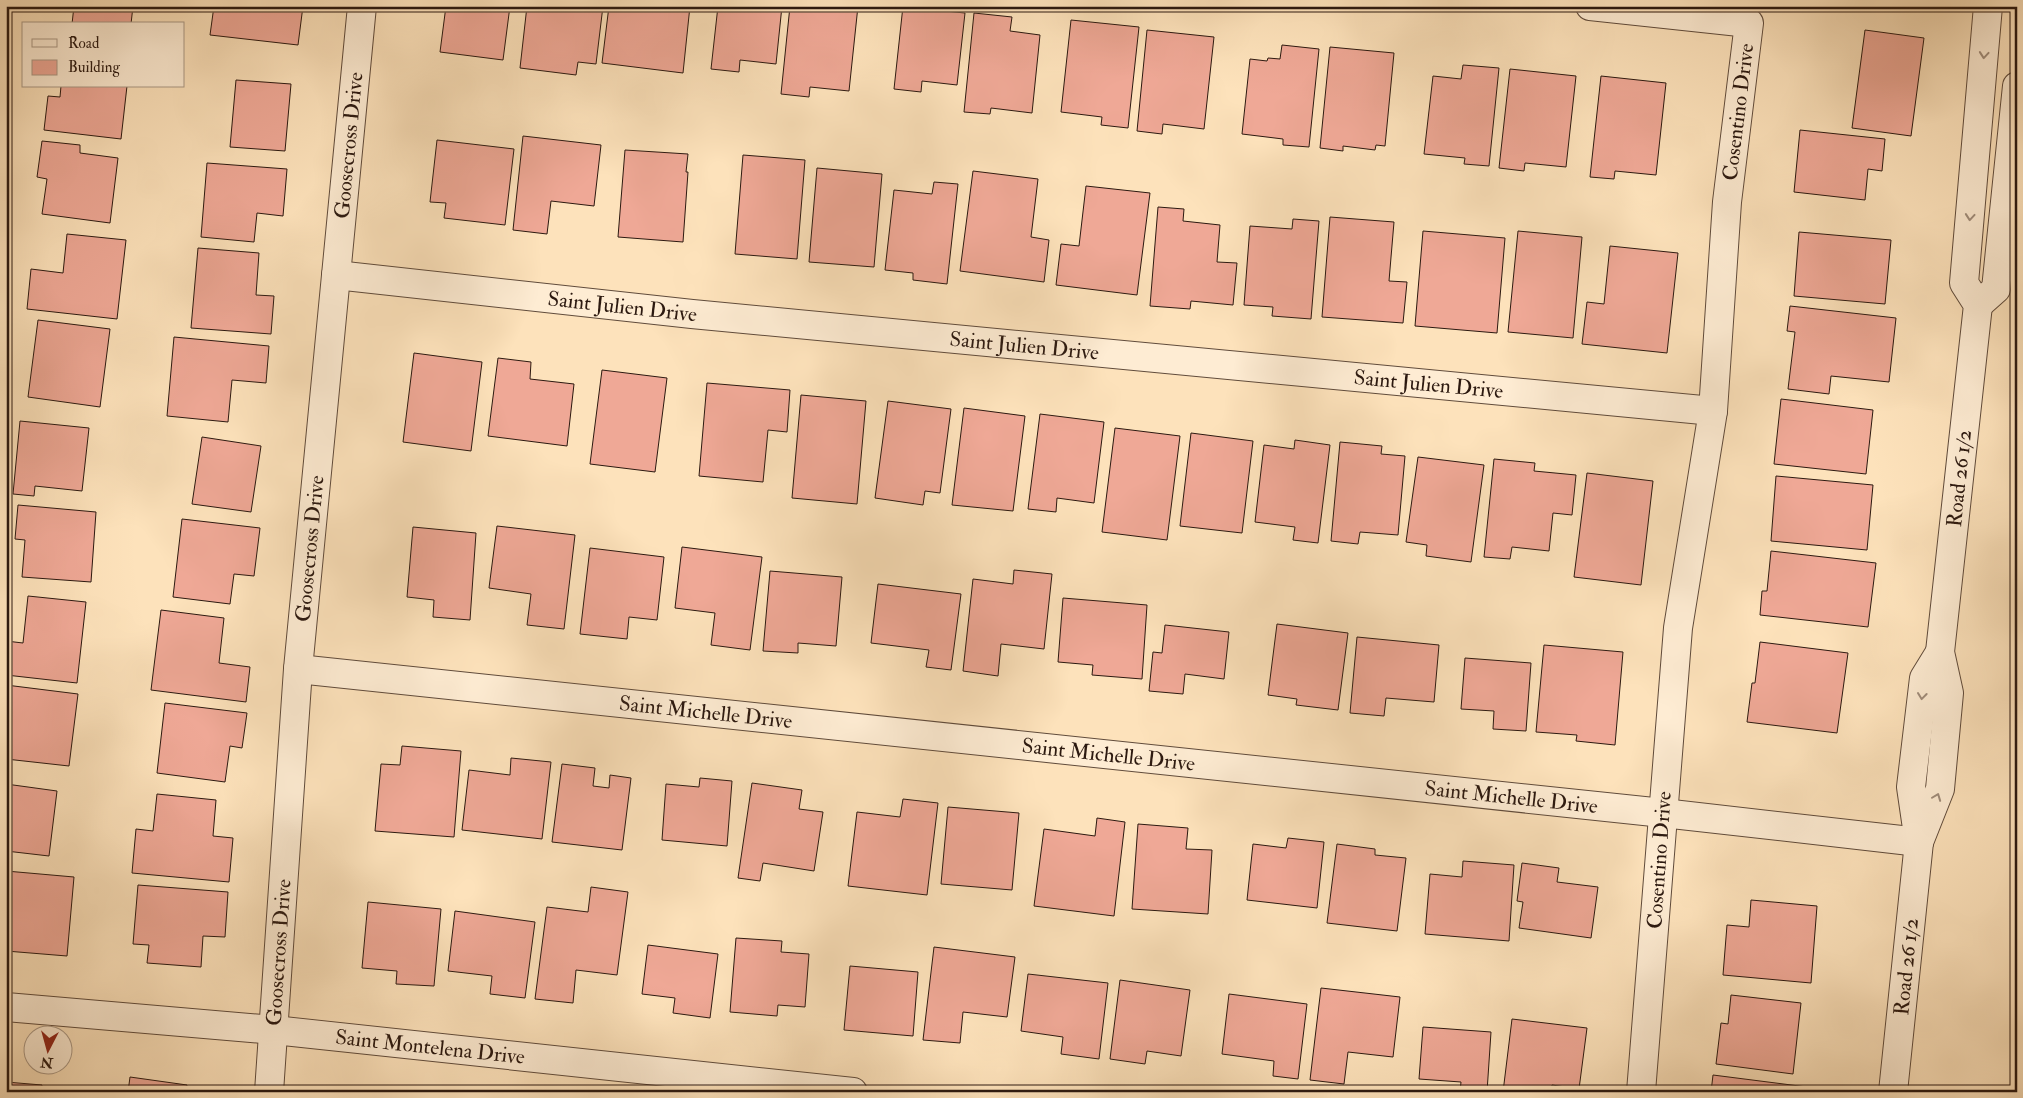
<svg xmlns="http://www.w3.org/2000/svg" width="2023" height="1098" viewBox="0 0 2023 1098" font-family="'IM FELL Double Pica',serif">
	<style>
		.building { fill: #efa896; stroke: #2c1910 }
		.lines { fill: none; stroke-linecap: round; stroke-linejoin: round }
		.minor-casing { stroke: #604b3b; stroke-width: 30 }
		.minor { stroke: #feecd3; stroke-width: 28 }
		.oneway { stroke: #a08d7b }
		.labels { text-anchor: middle; stroke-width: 4; stroke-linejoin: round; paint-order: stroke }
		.street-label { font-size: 21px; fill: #2c1910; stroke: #feecd3 }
	</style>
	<rect width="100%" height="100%" fill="#fde2bb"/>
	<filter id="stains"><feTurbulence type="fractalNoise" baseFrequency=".004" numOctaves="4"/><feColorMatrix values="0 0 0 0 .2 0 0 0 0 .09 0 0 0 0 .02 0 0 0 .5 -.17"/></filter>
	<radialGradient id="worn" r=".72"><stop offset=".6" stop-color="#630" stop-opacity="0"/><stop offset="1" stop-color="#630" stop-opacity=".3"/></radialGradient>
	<g class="building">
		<path d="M 74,6 L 133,6 L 131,24 L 72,24 Z"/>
		<path d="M 214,6 L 303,6 L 298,45 L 210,35 Z"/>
		<path d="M 446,6 L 510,6 L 503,60 L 440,52 Z"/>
		<path d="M 527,6 L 603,6 L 596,64 L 578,62 L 576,75 L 520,68 Z"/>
		<path d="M 609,6 L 690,6 L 683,73 L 602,63 Z"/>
		<path d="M 718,6 L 782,6 L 776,64 L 740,60 L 739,72 L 711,69 Z"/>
		<path d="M 790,6 L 858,6 L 849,91 L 810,87 L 809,97 L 781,94 Z"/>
		<path d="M 903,6 L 936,6 L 935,10 L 965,13 L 957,85 L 922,81 L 921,92 L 894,89 Z"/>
		<path d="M 974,13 L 1012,17 L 1010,31 L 1040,35 L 1032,113 L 991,108 L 990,114 L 964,112 Z"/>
		<path d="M 1071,20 L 1139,27 L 1128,128 L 1101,125 L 1102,117 L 1061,112 Z"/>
		<path d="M 1147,30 L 1214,37 L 1204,129 L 1163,124 L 1162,134 L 1137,131 Z"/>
		<path d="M 1865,30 L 1924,38 L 1911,136 L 1852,128 Z"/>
		<path d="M 1282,45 L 1319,49 L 1309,147 L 1283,145 L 1283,139 L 1242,134 L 1250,59 L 1267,61 L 1268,58 L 1280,59 Z"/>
		<path d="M 1330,47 L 1394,53 L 1385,146 L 1376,145 L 1375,150 L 1343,146 L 1343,151 L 1320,148 Z"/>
		<path d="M 1463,65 L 1499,68 L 1489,166 L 1464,164 L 1465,158 L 1424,154 L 1433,76 L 1461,79 Z"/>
		<path d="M 1510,69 L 1576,76 L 1566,167 L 1525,163 L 1524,171 L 1499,168 Z"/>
		<path d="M 1601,76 L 1666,83 L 1656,175 L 1615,171 L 1614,179 L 1590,177 Z"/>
		<path d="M 236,80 L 291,84 L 285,151 L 230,147 Z"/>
		<path d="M 61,86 L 127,86 L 121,139 L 44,130 L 48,96 L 60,97 Z"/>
		<path d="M 1800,130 L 1885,139 L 1882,171 L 1868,169 L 1865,200 L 1794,192 Z"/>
		<path d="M 523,136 L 601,145 L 594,206 L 551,201 L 547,234 L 513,230 Z"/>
		<path d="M 437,140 L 514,149 L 505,225 L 444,218 L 446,203 L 430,202 Z"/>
		<path d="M 42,141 L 80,145 L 80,153 L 118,158 L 110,223 L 42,214 L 47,179 L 37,177 Z"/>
		<path d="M 625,150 L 688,154 L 686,172 L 688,172 L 683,242 L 618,237 Z"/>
		<path d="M 743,155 L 805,160 L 797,259 L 735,254 Z"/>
		<path d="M 207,163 L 287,169 L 283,216 L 257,213 L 254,242 L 201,237 Z"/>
		<path d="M 817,168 L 882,174 L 874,267 L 809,262 Z"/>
		<path d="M 973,171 L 1038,179 L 1031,237 L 1049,240 L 1044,282 L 960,271 Z"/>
		<path d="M 934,182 L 958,184 L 947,284 L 913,280 L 913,273 L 885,270 L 894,190 L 932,194 Z"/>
		<path d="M 1086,186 L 1150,193 L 1137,295 L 1056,285 L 1061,244 L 1079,246 Z"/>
		<path d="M 1158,207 L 1184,209 L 1183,221 L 1220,225 L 1217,262 L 1237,263 L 1233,305 L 1191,301 L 1190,309 L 1150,306 Z"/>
		<path d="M 1330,217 L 1394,222 L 1389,281 L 1407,282 L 1403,323 L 1322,317 Z"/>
		<path d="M 1293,219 L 1319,221 L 1311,319 L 1272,316 L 1273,307 L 1244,305 L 1250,226 L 1292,229 Z"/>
		<path d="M 1423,231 L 1505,238 L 1497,333 L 1415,326 Z"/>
		<path d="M 1518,231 L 1582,237 L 1573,338 L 1508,332 Z"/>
		<path d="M 1799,232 L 1891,240 L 1885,304 L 1794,296 Z"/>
		<path d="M 67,234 L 126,240 L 117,319 L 27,309 L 31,269 L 63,273 Z"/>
		<path d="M 1610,246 L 1678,253 L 1667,353 L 1582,344 L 1587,302 L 1604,304 Z"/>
		<path d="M 198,248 L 259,253 L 256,295 L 274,296 L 271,334 L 191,328 Z"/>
		<path d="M 1790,306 L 1896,318 L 1889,382 L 1831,376 L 1829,394 L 1788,389 L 1795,332 L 1787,331 Z"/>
		<path d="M 38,320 L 110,329 L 100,407 L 28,397 Z"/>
		<path d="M 174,337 L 269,346 L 266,383 L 232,380 L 228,422 L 167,416 Z"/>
		<path d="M 414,353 L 482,362 L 471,451 L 403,442 Z"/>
		<path d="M 498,358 L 531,362 L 530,379 L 574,384 L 567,446 L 488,436 Z"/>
		<path d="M 602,370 L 667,378 L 655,472 L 590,464 Z"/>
		<path d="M 707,383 L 790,390 L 787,432 L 768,430 L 763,482 L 699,476 Z"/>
		<path d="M 801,395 L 866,401 L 857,504 L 792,498 Z"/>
		<path d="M 1781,399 L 1873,410 L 1866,474 L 1774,464 Z"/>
		<path d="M 888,401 L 951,409 L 940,493 L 925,491 L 923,505 L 875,498 Z"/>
		<path d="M 964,408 L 1025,416 L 1013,511 L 952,505 Z"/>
		<path d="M 1040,414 L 1104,422 L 1094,503 L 1057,498 L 1056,512 L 1028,509 Z"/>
		<path d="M 20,421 L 89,428 L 82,491 L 35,486 L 34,496 L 13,494 Z"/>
		<path d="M 1115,428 L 1180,436 L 1167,540 L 1102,532 Z"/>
		<path d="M 1191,433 L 1253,441 L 1242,533 L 1180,526 Z"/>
		<path d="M 202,437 L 261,446 L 251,512 L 192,504 Z"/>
		<path d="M 1295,440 L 1330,445 L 1318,543 L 1293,540 L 1295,527 L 1255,522 L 1264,445 L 1294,449 Z"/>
		<path d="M 1340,442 L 1382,446 L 1381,454 L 1405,456 L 1398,535 L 1360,532 L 1358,544 L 1331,541 Z"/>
		<path d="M 1418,457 L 1484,465 L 1471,562 L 1426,556 L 1427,545 L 1406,542 Z"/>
		<path d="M 1494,459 L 1535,463 L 1534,471 L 1576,475 L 1572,515 L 1553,513 L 1549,551 L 1512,547 L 1510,559 L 1484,557 Z"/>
		<path d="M 1587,473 L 1653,481 L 1641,585 L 1574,577 Z"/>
		<path d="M 1776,476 L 1873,485 L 1867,550 L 1771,541 Z"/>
		<path d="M 18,505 L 96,512 L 91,582 L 22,577 L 25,540 L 15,539 Z"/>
		<path d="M 182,519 L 260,528 L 254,576 L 234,574 L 230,604 L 173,597 Z"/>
		<path d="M 497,526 L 575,535 L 564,629 L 527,625 L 531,594 L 489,588 Z"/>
		<path d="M 413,527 L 476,533 L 470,620 L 433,617 L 434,600 L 407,597 Z"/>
		<path d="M 682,547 L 762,557 L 750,650 L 711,645 L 715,613 L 675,608 Z"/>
		<path d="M 590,548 L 664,557 L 657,620 L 629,617 L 627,639 L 580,634 Z"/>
		<path d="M 1771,551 L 1876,563 L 1868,627 L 1760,615 L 1762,591 L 1767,591 Z"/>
		<path d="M 1014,570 L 1052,574 L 1044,649 L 1001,644 L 998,676 L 963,671 L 973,579 L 1013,584 Z"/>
		<path d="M 770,571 L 842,577 L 836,646 L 798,643 L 798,653 L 763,651 Z"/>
		<path d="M 878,584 L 961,594 L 951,670 L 926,667 L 929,650 L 871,643 Z"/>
		<path d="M 28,596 L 86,602 L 77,683 L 6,675 L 6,641 L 23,643 Z"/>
		<path d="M 1063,598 L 1147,605 L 1142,679 L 1092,675 L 1093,665 L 1058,662 Z"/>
		<path d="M 161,610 L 224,618 L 219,663 L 250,667 L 246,702 L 151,690 Z"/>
		<path d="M 1277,624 L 1348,633 L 1338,710 L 1296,705 L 1297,699 L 1268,695 Z"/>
		<path d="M 1165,625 L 1229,632 L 1224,679 L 1185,674 L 1183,694 L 1149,691 L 1153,652 L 1162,653 Z"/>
		<path d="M 1357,637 L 1439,645 L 1434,702 L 1386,698 L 1384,716 L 1350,713 Z"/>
		<path d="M 1760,642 L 1848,653 L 1837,733 L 1747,722 L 1752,683 L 1755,683 Z"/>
		<path d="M 1544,645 L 1623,652 L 1615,745 L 1576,741 L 1577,735 L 1536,732 Z"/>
		<path d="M 1465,658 L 1531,663 L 1526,731 L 1493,729 L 1494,711 L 1461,709 Z"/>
		<path d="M 6,685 L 78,694 L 69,766 L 6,759 L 9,722 L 6,722 Z"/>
		<path d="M 165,703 L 247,713 L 242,748 L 230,746 L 225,782 L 157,773 Z"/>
		<path d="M 402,746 L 461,751 L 454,837 L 375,831 L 381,764 L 400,765 Z"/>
		<path d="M 511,758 L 551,762 L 542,839 L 462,830 L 469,770 L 510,775 Z"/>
		<path d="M 562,764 L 595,768 L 593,786 L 609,788 L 610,775 L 631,778 L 622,850 L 552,842 Z"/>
		<path d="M 700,778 L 732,781 L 727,846 L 662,840 L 666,784 L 699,787 Z"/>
		<path d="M 752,783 L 802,790 L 799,809 L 823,812 L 814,871 L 763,863 L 760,881 L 738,878 Z"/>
		<path d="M 6,784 L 57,791 L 49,856 L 6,851 Z"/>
		<path d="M 157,794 L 216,800 L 213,836 L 233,838 L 229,882 L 132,873 L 136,829 L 153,831 Z"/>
		<path d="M 903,799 L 938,803 L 927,895 L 848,886 L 857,812 L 900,817 Z"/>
		<path d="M 948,807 L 1019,813 L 1012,890 L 941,884 Z"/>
		<path d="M 1097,818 L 1125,822 L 1114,916 L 1034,906 L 1044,829 L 1095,836 Z"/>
		<path d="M 1138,824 L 1188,828 L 1186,849 L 1212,850 L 1208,914 L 1132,909 Z"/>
		<path d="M 1288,838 L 1324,842 L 1317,908 L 1247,900 L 1253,844 L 1286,848 Z"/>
		<path d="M 1337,844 L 1375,849 L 1375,855 L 1406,858 L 1397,931 L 1327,923 Z"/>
		<path d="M 1463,861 L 1514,865 L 1509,941 L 1425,934 L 1430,874 L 1462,877 Z"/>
		<path d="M 1522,863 L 1559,868 L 1557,882 L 1598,887 L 1591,938 L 1519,928 L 1523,902 L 1517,901 Z"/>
		<path d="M 6,871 L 74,877 L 67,956 L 6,951 L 8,907 L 6,907 Z"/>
		<path d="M 138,885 L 228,892 L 225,937 L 203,936 L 201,967 L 147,963 L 149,945 L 133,944 Z"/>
		<path d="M 591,887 L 628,892 L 617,975 L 576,970 L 573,1003 L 535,999 L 547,907 L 588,912 Z"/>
		<path d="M 1751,900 L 1817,906 L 1811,983 L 1723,975 L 1727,925 L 1749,927 Z"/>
		<path d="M 368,902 L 441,909 L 434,986 L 396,984 L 397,971 L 362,968 Z"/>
		<path d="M 455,911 L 535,922 L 525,998 L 490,994 L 492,976 L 448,971 Z"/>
		<path d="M 736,938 L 782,941 L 781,952 L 809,954 L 805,1007 L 778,1005 L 777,1016 L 730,1012 Z"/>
		<path d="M 648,945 L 718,954 L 710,1018 L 673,1013 L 675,998 L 642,994 Z"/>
		<path d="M 934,947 L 1015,957 L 1007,1017 L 963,1012 L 960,1043 L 923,1040 Z"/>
		<path d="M 850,966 L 918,972 L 913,1036 L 844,1030 Z"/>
		<path d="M 1028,974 L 1108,983 L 1099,1059 L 1061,1054 L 1063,1037 L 1021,1031 Z"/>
		<path d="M 1120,980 L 1190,990 L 1181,1056 L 1147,1051 L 1145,1064 L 1110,1059 Z"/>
		<path d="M 1321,988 L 1400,997 L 1393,1057 L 1348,1052 L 1344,1084 L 1310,1080 Z"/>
		<path d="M 1229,994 L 1307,1004 L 1298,1079 L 1273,1076 L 1274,1061 L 1222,1054 Z"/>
		<path d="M 1731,995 L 1801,1003 L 1793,1074 L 1716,1064 L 1721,1023 L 1728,1024 Z"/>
		<path d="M 1512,1019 L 1587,1028 L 1579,1089 L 1552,1085 L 1551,1092 L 1503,1092 Z"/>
		<path d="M 1423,1027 L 1491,1032 L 1487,1092 L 1460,1092 L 1461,1082 L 1419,1079 Z"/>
		<path d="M 1713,1075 L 1807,1087 L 1807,1092 L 1711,1092 Z"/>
		<path d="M 130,1077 L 187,1085 L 186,1092 L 128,1092 Z"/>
		<path d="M 6,1082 L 42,1085 L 41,1092 L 6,1092 Z"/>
	</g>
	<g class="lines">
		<g class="minor-casing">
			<g id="minor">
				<path d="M 1590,6 L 1749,23 L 1727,202 L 1713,411 L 1678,628 L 1641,1092"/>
				<path id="s1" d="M 336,275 L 692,314 L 1713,411"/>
				<path d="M 1978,305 L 1996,289 L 2017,86"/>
				<path id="s2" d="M 298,669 L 1663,813 L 1919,842"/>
				<path id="s3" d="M 1919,842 L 1940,789 L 1949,693 L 1940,652 L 1978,305 L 1964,283 L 1988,6"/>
				<path id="s4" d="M 6,1007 L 274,1030 L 853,1092"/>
				<path id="s5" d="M 269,1092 L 298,669 L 362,6"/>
				<path id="s6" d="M 1893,1092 L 1919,842 L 1911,787 L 1924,678 L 1940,652"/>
			</g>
		</g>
		<use href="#minor" class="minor"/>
	</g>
	<defs><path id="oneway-chevron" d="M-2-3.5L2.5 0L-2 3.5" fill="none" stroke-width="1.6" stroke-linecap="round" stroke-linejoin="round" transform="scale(1.25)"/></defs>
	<g class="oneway">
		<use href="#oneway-chevron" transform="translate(1984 55) rotate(95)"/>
		<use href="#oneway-chevron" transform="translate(1970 217) rotate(95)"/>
		<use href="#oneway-chevron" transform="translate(1922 696) rotate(97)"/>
		<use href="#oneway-chevron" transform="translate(1937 797) rotate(-69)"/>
	</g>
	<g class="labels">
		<g class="street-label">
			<text transform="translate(1738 112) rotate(-83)" y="7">Cosentino Drive</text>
			<text dy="7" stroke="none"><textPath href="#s5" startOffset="950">Goosecross Drive</textPath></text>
			<text dy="7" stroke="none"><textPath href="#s1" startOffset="288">Saint Julien Drive</textPath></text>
			<text dy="7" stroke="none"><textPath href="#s1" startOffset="692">Saint Julien Drive</textPath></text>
			<text dy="7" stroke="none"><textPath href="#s1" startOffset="1098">Saint Julien Drive</textPath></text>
			<text dy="7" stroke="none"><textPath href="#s3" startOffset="370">Road 26 1/2</textPath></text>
			<text dy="7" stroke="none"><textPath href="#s5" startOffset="545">Goosecross Drive</textPath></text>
			<text dy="7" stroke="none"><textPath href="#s2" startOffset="410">Saint Michelle Drive</textPath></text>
			<text dy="7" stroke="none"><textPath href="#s2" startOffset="815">Saint Michelle Drive</textPath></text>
			<text dy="7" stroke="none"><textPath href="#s2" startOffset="1220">Saint Michelle Drive</textPath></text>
			<text transform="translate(1659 860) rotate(-86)" y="7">Cosentino Drive</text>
			<text dy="7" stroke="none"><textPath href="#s5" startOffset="140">Goosecross Drive</textPath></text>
			<text dy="7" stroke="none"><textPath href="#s6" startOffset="126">Road 26 1/2</textPath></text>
			<text dy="7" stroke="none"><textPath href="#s4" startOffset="426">Saint Montelena Drive</textPath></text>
		</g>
	</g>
	<rect width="2023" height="1098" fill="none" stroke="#fde2bb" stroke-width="25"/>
	<rect x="8" y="8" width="2008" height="1083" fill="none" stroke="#2c1910" stroke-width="2.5"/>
	<rect x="12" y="12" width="1998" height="1073" fill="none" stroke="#2c1910"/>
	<rect x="22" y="22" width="162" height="65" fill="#feecd3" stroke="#aa9885"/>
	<rect x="32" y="39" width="25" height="8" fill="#feecd3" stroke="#aa9885"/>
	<text x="68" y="48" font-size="15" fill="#2c1910">Road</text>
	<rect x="32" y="60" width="25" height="15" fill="#efa896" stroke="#aa9885"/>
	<text x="68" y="72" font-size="15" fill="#2c1910">Building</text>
	<g transform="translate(48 1050) rotate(186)"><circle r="24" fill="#feecd3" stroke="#aa9885"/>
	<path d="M0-4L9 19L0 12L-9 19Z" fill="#8f2418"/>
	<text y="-8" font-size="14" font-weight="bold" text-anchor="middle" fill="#2c1910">N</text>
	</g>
	<rect width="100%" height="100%" filter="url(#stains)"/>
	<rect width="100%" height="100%" fill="url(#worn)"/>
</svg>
